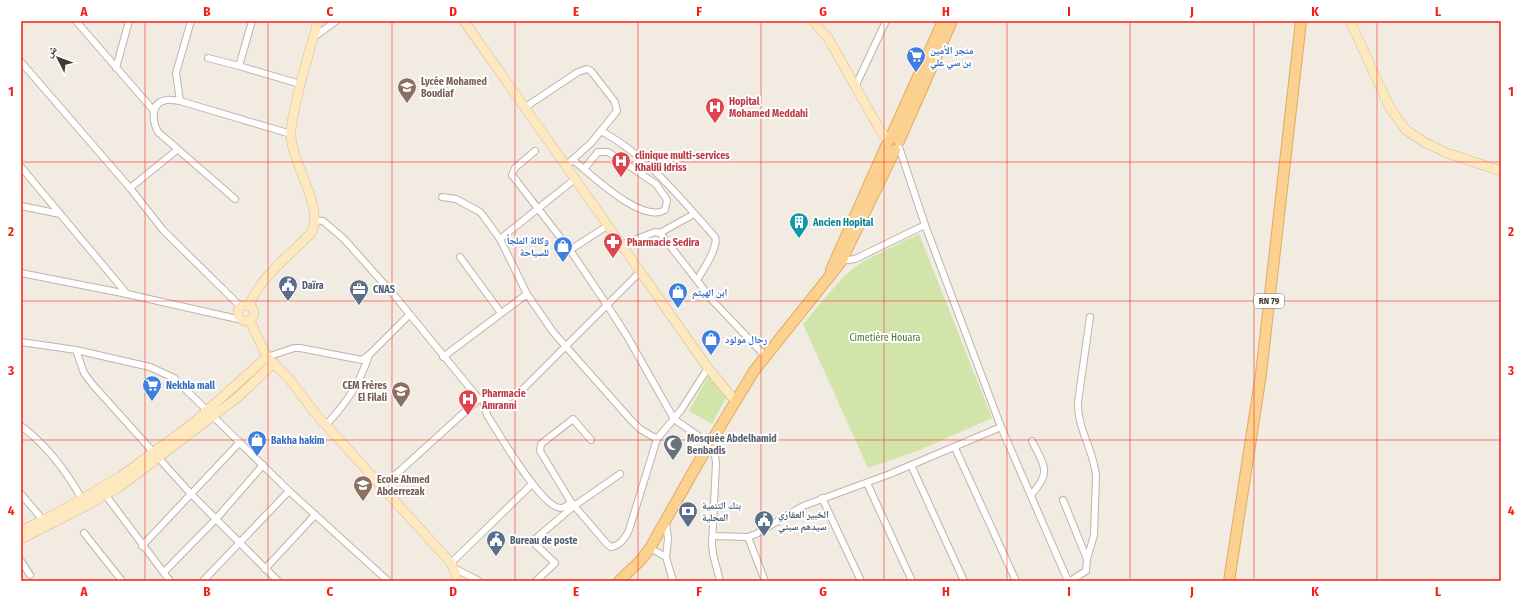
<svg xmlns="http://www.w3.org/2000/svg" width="1522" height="602" viewBox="0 0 1522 602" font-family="'Fira Sans Condensed','Noto Naskh Arabic',sans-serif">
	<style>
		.green { fill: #d1e5ab }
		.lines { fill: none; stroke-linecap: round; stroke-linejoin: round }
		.minor-casing { stroke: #bfb4a8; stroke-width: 8 }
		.secondary-casing { stroke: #d4bc94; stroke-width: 10 }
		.primary-casing { stroke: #e1ac60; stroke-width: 12 }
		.minor { stroke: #fff; stroke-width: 6 }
		.secondary { stroke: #fde8bf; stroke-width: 9 }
		.primary { stroke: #fcd190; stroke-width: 10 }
		.grid { fill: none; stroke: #f61d14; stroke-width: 1; stroke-opacity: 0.55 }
		.labels { text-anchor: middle; stroke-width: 4; stroke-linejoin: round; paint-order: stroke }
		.shield { fill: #fff; stroke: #7b7570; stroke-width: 1 }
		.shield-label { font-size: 9px; font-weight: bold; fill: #423a33 }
		.shop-label { font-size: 10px; font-weight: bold; fill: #366cbe; stroke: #fff; text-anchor: start }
		.education-label { font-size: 10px; font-weight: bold; fill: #785e54; stroke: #fff; text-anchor: start }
		.health-label { font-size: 10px; font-weight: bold; fill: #be3a42; stroke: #fff; text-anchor: start }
		.culture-label { font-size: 10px; font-weight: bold; fill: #0d838f; stroke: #fff; text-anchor: start }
		.service-label { font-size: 10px; font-weight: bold; fill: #4e5e75; stroke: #fff; text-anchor: start }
		.park-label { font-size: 10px; fill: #4c7228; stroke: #fff }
		.worship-label { font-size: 10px; font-weight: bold; fill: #5b616d; stroke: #fff; text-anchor: start }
		.neatline { fill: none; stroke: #f61d14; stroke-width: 1.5 }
		.grid-label { font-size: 13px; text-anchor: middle; font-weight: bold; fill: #f61d14 }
	</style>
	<rect width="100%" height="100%" fill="#f1ebe2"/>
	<g class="green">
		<path d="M 919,234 L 992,418 L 920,450 L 868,468 L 803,324 L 845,275 L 862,262 Z"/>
		<path d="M 710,373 L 728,394 L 712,424 L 689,411 Z"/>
	</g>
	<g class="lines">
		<g class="minor-casing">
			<g id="minor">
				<path d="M 76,21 L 154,111"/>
				<path d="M 252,21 L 239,66 L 300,84"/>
				<path d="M 314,37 L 336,21"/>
				<path d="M 208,58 L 239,66"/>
				<path d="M 21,62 L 130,188 L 163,230 L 241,307"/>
				<path d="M 116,68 L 129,21"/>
				<path d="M 855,87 L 886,21"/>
				<path d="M 180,101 L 176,73 L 191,21"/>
				<path d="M 524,108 L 578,72 L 587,69 L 591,71 L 615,102 L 617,111 L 591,143 L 570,162"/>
				<path d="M 601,131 C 648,156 680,198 715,237 C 719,247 703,270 697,280"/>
				<path d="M 899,147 L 925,225 L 1001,427 L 1068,581"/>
				<path d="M 535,151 L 515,168 L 512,175 L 570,250 L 607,305 L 627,336 L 674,419 L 714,447 L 716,463 L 712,544 L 713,554 L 720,581"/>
				<path d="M 573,160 C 591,174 641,224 665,210 L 667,200 L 656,184 L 608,152 L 598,152 L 584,169"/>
				<path d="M 21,167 L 127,294"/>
				<path d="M 130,188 L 177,150"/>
				<path d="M 442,197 L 456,199 L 480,212 L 484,217 L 500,239 L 527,294 L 553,332 L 630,419 L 640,429 L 657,439"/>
				<path d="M 235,199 L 158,132 C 152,121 150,102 167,100 C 171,99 175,101 180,101 L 291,134"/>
				<path d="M 21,206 L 60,214"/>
				<path d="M 315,220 L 323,221 L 344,239 L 394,295 L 479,399 L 508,398 L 520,392 L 641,271"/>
				<path d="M 660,233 L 694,214"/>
				<path d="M 500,239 L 575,179"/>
				<path d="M 621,245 L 655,232 L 660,233 L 713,301 L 766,357"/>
				<path d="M 570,250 L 607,226"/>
				<path d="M 460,257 L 501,313"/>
				<path d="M 840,261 L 855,259 L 925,225"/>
				<path d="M 21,273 L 127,294 L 242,320"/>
				<path d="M 21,342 L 76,350 L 150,367 L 174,378 L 289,491 L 388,581"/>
				<path d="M 76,350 L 84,373 L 93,385 L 191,494 L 278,581"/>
				<path d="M 267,357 L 294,348 L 300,348 L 362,360 L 369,355 L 409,315"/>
				<path d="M 443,357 L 527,294"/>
				<path d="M 483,400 L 487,415 C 498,432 542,509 561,508 C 565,508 568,505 571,502"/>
				<path d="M 326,425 C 347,402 359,385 369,355"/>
				<path d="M 21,426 C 48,446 67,472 83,501"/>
				<path d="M 591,440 L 573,419 L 541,444 L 540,451 L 571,502 L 607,544 L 611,547 C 621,545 625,538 629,530 L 657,439 L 681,410 L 708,368"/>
				<path d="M 955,448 L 1016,581"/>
				<path d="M 911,465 L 964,581"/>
				<path d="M 867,483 L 912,581"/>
				<path d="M 382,487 L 479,399"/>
				<path d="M 104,493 L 170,581"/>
				<path d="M 21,494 L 43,520"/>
				<path d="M 1032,494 C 1052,471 1044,466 1032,441"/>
				<path d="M 822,498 L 861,581"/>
				<path d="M 1063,500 L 1087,559 L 1086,571 L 1070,581"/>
				<path d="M 666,522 L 668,539 L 666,557 L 673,581"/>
				<path d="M 84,533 L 122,581"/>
				<path d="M 713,536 L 748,537 L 756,534 L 803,506 L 890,474 L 1001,427"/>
				<path d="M 748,537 L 765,581"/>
				<path d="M 142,546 L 240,442"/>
				<path d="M 650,548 L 666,557"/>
				<path d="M 1087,559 L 1094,535 L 1096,476 C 1094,450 1077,429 1078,402 L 1090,317"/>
				<path d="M 21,561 L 30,575"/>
				<path d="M 451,563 L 532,484"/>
				<path d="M 454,568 L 479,581"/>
				<path d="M 265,569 L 315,515"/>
				<path d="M 164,572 L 216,519 L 263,465"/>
				<path d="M 203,581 L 289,491"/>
				<path d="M 536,581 L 555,563 L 535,544 L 535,539 L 574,506 L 620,474"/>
			</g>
		</g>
		<g class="secondary-casing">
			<g id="secondary">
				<path d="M 464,21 L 708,368 L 735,401"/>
				<path d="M 813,21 L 828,38 L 880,130 L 888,140"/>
				<path d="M 1350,21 L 1390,108 L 1406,130 L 1424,142 L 1447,153 L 1501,171"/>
				<circle cx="246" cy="313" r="8"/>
				<path d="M 249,306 C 260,277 290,255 311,233 C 325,206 291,164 291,134 C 290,125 294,116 295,107 C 301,78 310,50 318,21"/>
				<path d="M 250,321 L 267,357 L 290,380 L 315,413 L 451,563 L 456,575 L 456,581"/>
				<path d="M 21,531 L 59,512 L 121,476 L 193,423 L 267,357"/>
				<path d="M 21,539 L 86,506 L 121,486 L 238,397 L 274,363"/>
			</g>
		</g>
		<g class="primary-casing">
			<g id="primary">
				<path d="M 890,139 L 943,21"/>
				<path d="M 899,141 L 952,21"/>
				<path d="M 831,270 L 887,144"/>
				<path d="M 619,581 L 641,560 L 650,548 L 697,465 L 754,371 L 841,262 L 895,150"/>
				<path d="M 1229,581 L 1261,374 L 1301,21"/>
			</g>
		</g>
		<use href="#minor" class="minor"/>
		<use href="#secondary" class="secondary"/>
		<use href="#primary" class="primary"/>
	</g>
	<path class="grid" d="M 145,21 L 145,581M 268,21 L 268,581M 392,21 L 392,581M 515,21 L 515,581M 638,21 L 638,581M 761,21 L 761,581M 884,21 L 884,581M 1007,21 L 1007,581M 1130,21 L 1130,581M 1254,21 L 1254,581M 1377,21 L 1377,581M 21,162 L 1501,162M 21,301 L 1501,301M 21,440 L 1501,440"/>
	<defs>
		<g id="supermarket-pin" transform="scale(1)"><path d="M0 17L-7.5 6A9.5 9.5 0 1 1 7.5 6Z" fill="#3f7fe0" stroke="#fff"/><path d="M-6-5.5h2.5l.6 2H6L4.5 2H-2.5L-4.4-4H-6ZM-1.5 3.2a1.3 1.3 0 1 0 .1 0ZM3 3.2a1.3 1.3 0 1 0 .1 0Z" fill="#fff"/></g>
		<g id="school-pin" transform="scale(1)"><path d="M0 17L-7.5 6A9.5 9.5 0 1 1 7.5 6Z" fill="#8d6e63" stroke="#fff"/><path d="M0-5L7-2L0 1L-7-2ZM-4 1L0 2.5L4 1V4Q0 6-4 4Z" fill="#fff"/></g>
		<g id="hospital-pin" transform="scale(1)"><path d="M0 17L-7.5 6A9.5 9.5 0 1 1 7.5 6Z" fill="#e0444e" stroke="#fff"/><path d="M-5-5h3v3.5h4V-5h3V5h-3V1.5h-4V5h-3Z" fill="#fff"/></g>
		<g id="building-pin" transform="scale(1)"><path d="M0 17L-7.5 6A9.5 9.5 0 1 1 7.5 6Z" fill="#0f9aa8" stroke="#fff"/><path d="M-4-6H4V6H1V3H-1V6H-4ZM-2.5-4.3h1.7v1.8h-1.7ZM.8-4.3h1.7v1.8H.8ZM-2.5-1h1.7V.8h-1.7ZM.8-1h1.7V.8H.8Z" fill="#fff"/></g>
		<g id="pharmacy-pin" transform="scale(1)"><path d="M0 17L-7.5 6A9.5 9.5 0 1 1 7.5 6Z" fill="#e0444e" stroke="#fff"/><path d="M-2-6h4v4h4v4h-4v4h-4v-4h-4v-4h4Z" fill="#fff"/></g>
		<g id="shop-pin" transform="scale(1)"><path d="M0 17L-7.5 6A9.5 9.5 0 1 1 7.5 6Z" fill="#3f7fe0" stroke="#fff"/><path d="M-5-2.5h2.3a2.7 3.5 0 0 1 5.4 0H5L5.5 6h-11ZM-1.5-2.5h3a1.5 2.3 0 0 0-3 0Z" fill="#fff"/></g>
		<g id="civic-pin" transform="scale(1)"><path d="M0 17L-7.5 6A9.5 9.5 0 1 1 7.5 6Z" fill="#5c6f8a" stroke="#fff"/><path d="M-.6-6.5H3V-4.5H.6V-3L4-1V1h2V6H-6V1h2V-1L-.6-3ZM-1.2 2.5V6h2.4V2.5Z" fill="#fff"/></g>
		<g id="office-pin" transform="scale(1)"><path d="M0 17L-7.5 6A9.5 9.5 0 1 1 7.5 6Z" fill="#5c6f8a" stroke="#fff"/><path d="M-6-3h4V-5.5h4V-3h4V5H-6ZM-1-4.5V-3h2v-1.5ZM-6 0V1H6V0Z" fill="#fff"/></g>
		<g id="mosque-pin" transform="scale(1)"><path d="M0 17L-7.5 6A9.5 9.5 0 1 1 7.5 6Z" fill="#6b7280" stroke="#fff"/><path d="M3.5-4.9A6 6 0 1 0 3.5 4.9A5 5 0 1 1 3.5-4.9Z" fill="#fff"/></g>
		<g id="bank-pin" transform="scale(1)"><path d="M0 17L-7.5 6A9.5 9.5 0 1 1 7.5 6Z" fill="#5c6f8a" stroke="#fff"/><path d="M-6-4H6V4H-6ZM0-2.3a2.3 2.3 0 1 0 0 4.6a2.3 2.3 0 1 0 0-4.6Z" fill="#fff"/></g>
	</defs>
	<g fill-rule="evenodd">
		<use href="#supermarket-pin" x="916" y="56"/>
		<use href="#school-pin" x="407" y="87"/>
		<use href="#hospital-pin" x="715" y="107"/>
		<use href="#hospital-pin" x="621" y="161"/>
		<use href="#building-pin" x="799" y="222"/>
		<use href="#pharmacy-pin" x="613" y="242"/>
		<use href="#shop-pin" x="563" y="246"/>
		<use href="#civic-pin" x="288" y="285"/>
		<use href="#office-pin" x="359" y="289"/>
		<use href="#shop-pin" x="678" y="292"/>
		<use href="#shop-pin" x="711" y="339"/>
		<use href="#supermarket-pin" x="152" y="385"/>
		<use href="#school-pin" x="401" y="391"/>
		<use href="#hospital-pin" x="468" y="399"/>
		<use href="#shop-pin" x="257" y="440"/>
		<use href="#mosque-pin" x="673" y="444"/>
		<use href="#school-pin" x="363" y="485"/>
		<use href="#bank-pin" x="688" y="511"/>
		<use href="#civic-pin" x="764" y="520"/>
		<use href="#civic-pin" x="496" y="540"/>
	</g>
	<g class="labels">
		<rect class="shield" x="1254" y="294" width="30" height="14" rx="3"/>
		<g class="shield-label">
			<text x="1269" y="304">RN 79</text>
		</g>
		<g class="shop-label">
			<text x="930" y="54">متجر الأمين<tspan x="930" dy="12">بن سي علي</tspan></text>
			<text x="549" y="244" text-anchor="end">وكالة الملجأ<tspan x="549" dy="12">للسياحة</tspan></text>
			<text x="692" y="296">ابن الهيثم</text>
			<text x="725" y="343">رحال مولود</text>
			<text x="166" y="389">Nekhla mall</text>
			<text x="271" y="444">Bakha hakim</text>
		</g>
		<g class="education-label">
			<text x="421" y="85">Lycée Mohamed<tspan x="421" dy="12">Boudiaf</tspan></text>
			<text x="387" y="389" text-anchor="end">CEM Frères<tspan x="387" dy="12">El Filali</tspan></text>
			<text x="377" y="483">Ecole Ahmed<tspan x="377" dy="12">Abderrezak</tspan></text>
		</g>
		<g class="health-label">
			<text x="729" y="105">Hopital<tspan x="729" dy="12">Mohamed Meddahi</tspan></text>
			<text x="635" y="159">clinique multi-services<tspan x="635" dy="12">Khalili Idriss</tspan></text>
			<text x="627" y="246">Pharmacie Sedira</text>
			<text x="482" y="397">Pharmacie<tspan x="482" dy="12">Amranni</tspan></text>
		</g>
		<g class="culture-label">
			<text x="813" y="226">Ancien Hopital</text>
		</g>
		<g class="service-label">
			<text x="302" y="289">Daïra</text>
			<text x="373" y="293">CNAS</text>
			<text x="702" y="509">بنك التنمية<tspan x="702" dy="12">المحلية</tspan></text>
			<text x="778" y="518">الخبير العقاري<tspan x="778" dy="12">سيدهم سبتي</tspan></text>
			<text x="510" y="544">Bureau de poste</text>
		</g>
		<g class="park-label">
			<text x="885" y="341">Cimetière Houara</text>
		</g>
		<g class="worship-label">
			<text x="687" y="442">Mosquée Abdelhamid<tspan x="687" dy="12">Benbadis</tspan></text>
		</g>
	</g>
	<rect width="1522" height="602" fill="none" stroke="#ffffff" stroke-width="44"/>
	<g transform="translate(58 58) rotate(312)" stroke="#ffffff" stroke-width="3" paint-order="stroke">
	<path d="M0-3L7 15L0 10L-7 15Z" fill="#423a33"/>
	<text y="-6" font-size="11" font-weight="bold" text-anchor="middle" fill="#423a33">ش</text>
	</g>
	<rect x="22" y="22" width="1478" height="558" class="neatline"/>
	<g class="grid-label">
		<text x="84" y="16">A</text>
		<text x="207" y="16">B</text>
		<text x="330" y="16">C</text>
		<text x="453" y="16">D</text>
		<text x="576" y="16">E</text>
		<text x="699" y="16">F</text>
		<text x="823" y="16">G</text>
		<text x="946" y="16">H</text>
		<text x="1069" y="16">I</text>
		<text x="1192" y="16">J</text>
		<text x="1315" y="16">K</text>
		<text x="1438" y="16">L</text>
		<text x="11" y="96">1</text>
		<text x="1511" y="96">1</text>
		<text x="11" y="236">2</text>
		<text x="1511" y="236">2</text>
		<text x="11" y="375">3</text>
		<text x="1511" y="375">3</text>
		<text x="11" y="515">4</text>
		<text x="1511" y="515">4</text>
		<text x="84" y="596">A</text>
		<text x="207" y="596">B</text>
		<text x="330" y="596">C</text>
		<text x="453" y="596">D</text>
		<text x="576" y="596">E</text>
		<text x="699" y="596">F</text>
		<text x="823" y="596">G</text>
		<text x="946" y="596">H</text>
		<text x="1069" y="596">I</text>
		<text x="1192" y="596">J</text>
		<text x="1315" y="596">K</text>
		<text x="1438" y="596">L</text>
	</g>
</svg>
